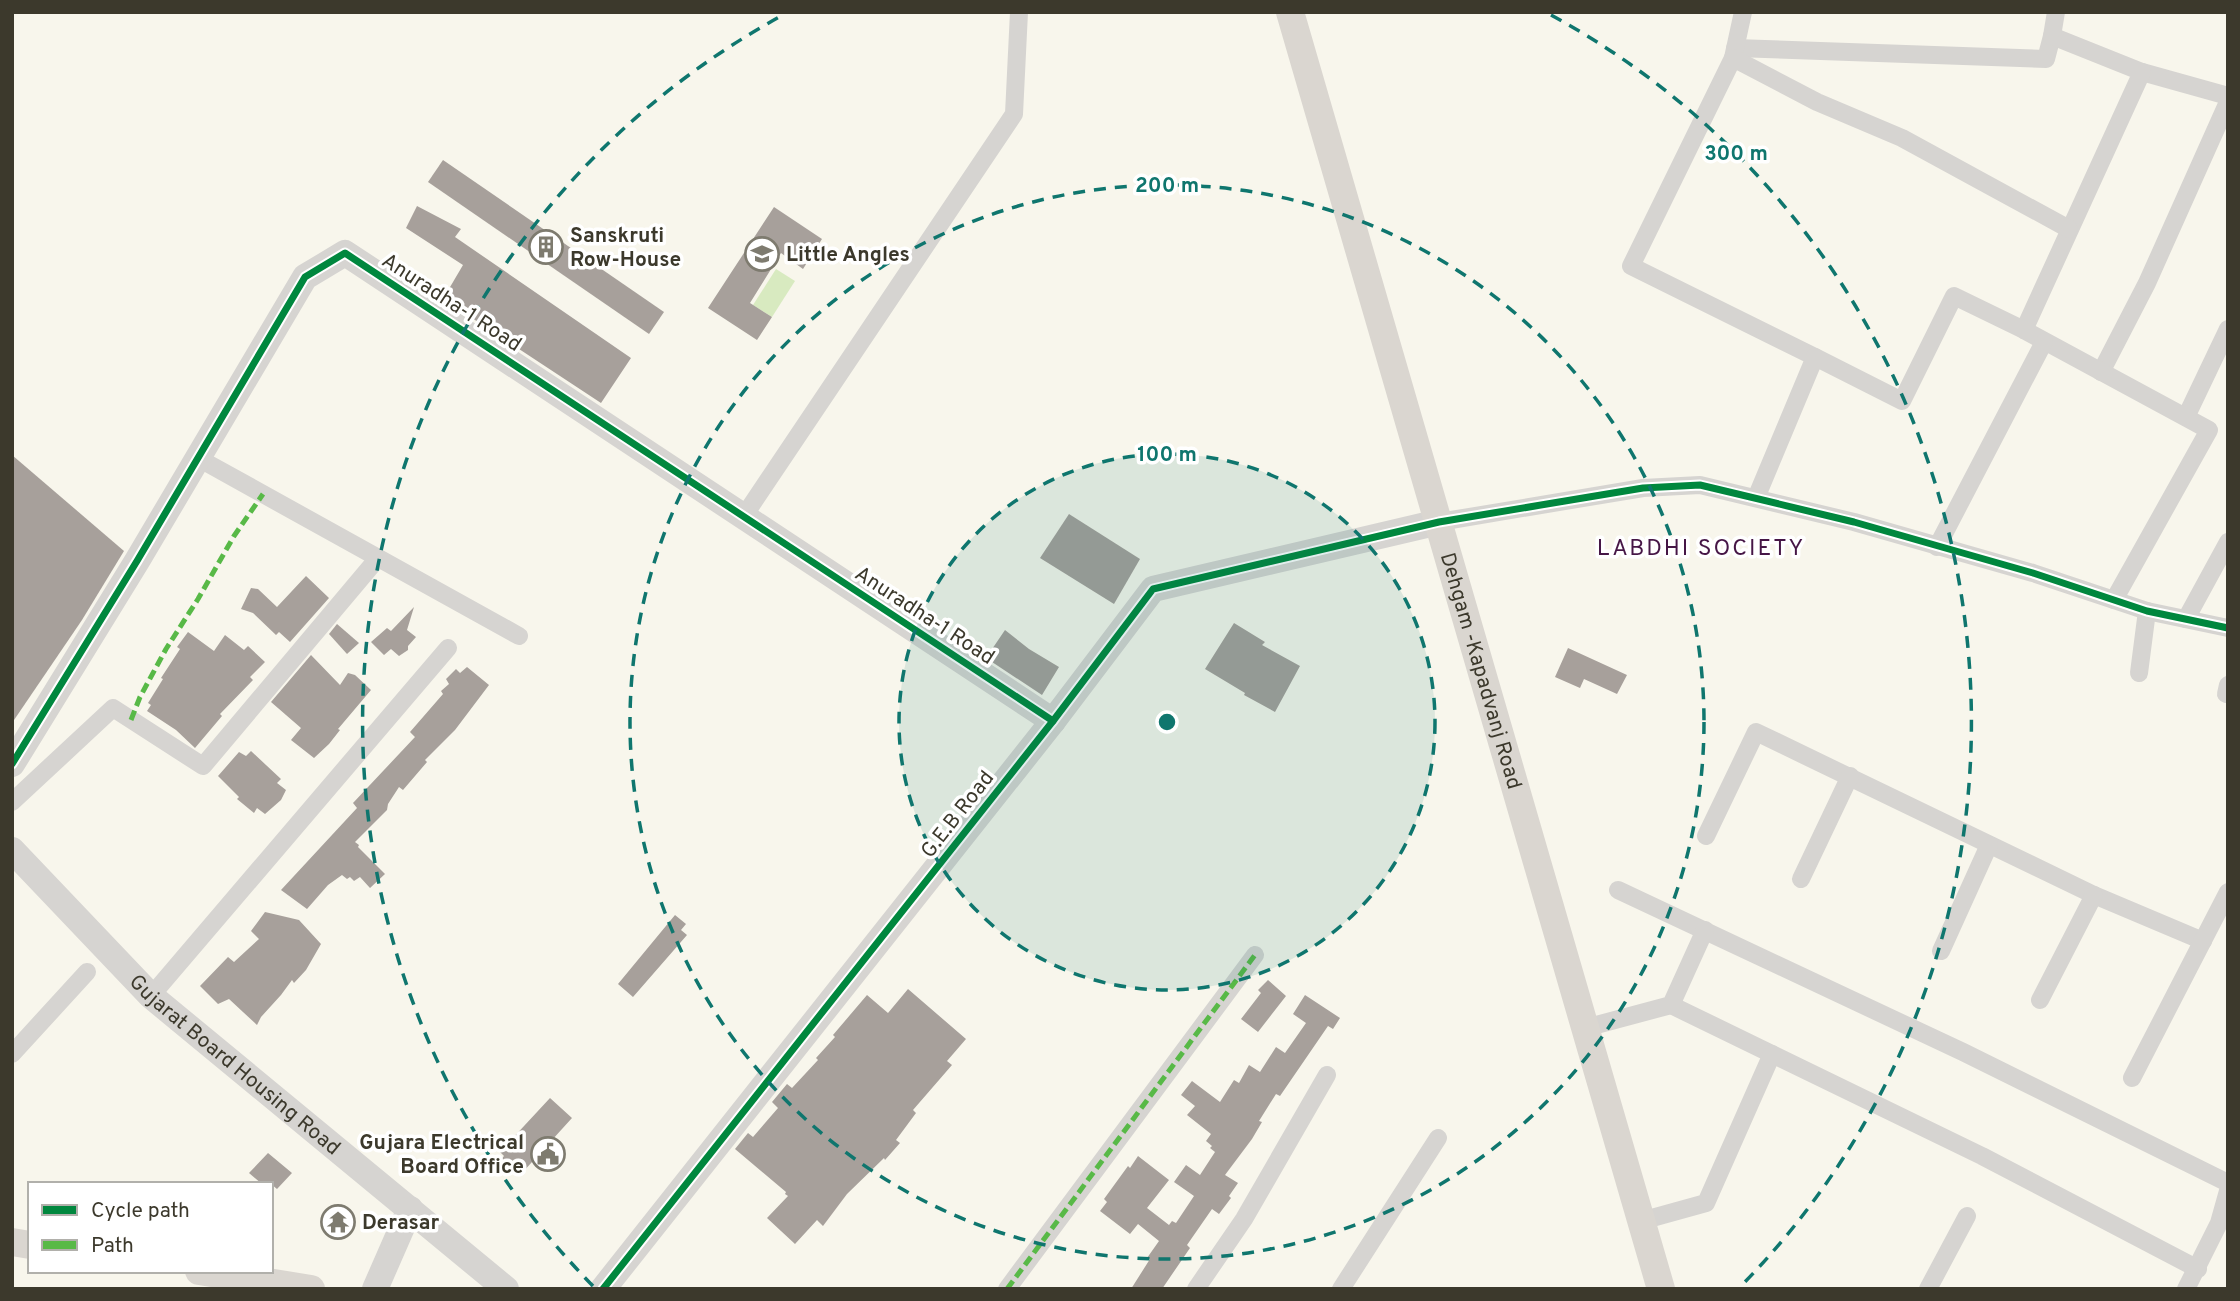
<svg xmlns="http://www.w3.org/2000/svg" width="2240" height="1301" viewBox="0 0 2240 1301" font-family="Overpass,sans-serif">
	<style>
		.green { fill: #d8eac0 }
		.building { fill: #a7a09b }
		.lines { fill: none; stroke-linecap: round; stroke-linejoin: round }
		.street { stroke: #d6d4d1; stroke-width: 18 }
		.secondary { stroke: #d6d4d1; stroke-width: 26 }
		.primary { stroke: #dad6d0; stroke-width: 28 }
		.quiet { stroke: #58b947; stroke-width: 5; stroke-dasharray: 10 5; stroke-linecap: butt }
		.cycleway-casing { stroke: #fff; stroke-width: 11 }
		.cycleway { stroke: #00873e; stroke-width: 7 }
		.ring { fill: none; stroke: #0f766e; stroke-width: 3.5; stroke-dasharray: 12 9 }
		.labels { text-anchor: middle; stroke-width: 7; stroke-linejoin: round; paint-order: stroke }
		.poi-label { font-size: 21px; font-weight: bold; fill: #3c392c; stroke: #fff; text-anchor: start }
		.street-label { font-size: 21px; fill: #3c392c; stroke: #fff }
		.neighbourhood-label { font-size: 23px; letter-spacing: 2px; fill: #461646; stroke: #fff }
		.centre { fill: #0f766e; stroke: #fff; stroke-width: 3.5 }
		.ring-label { font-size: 21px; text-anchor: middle; font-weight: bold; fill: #0f766e; stroke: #fff; stroke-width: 7; stroke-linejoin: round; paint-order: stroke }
	</style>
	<rect width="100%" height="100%" fill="#f8f6ec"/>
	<path class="green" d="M 776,269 L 795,281 L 772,317 L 753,305 Z"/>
	<g class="building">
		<path d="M 443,160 L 664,312 L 649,334 L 428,182 Z"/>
		<path d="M 417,206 L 461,229 L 455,237 L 631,358 L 601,403 L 443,299 L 463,265 L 406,228 Z"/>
		<path d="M 774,207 L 822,239 L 803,269 L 781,253 L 750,303 L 772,317 L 757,340 L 708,308 Z"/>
		<path d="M 12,455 L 124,551 L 82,620 L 12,723 Z"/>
		<path d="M 1069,514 L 1140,559 L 1114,604 L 1040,558 Z"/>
		<path d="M 306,576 L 329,598 L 290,642 L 279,632 L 276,635 L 253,613 L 241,609 L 251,588 L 258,589 L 277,607 Z"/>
		<path d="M 414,607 L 407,630 L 416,637 L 408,646 L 408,650 L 399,656 L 391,649 L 384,655 L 371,642 L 387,628 L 391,631 Z"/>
		<path d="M 1234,623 L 1265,642 L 1262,645 L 1300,666 L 1275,712 L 1244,695 L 1245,693 L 1205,669 Z"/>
		<path d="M 337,624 L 359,643 L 347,654 L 329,634 Z"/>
		<path d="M 1005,630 L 1029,649 L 1059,667 L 1042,695 L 986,658 Z"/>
		<path d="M 188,632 L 214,651 L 225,635 L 244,650 L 248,646 L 265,662 L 250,677 L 253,680 L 220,714 L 222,716 L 195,748 L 176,730 L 147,711 L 151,705 L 148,703 L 163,679 L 161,678 L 180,649 L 177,647 Z"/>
		<path d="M 1568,648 L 1627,675 L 1617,694 L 1584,679 L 1580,688 L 1555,677 Z"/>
		<path d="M 311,655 L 340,685 L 348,673 L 355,675 L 371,690 L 338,729 L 340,730 L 329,744 L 314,758 L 291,740 L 301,728 L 271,702 Z"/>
		<path d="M 467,667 L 489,685 L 455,730 L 425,760 L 427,762 L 403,790 L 399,787 L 388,804 L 387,810 L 355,842 L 359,845 L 358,847 L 385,874 L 370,888 L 360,877 L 354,881 L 350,877 L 347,879 L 342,875 L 328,885 L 307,909 L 281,890 L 357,808 L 353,803 L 415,737 L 410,732 L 443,694 L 441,691 L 449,684 L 446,679 L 456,669 L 460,673 Z"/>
		<path d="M 251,751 L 281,779 L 277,783 L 286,790 L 281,800 L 265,814 L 257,808 L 254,813 L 237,799 L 239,797 L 218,776 L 239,752 L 246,756 Z"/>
		<path d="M 265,912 L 299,920 L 321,944 L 306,970 L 294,983 L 292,980 L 281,995 L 261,1017 L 257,1025 L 229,999 L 218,1004 L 200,986 L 228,957 L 234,962 L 259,939 L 251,931 Z"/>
		<path d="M 675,915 L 686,924 L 681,930 L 687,935 L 633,997 L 618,984 Z"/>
		<path d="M 1268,980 L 1286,996 L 1258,1032 L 1241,1019 L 1261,993 L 1258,990 Z"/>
		<path d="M 908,989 L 966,1039 L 947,1061 L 952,1065 L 913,1110 L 916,1113 L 896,1140 L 900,1143 L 885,1160 L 884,1158 L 847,1194 L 823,1226 L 817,1220 L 795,1244 L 767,1218 L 788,1196 L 785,1194 L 786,1192 L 735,1149 L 748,1133 L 753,1137 L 778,1108 L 772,1102 L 787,1084 L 792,1088 L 818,1060 L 816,1058 L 835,1037 L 833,1035 L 867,995 L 888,1013 Z"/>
		<path d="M 1305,995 L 1340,1018 L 1333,1029 L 1328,1026 L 1280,1096 L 1276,1094 L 1259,1121 L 1262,1122 L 1252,1139 L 1225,1175 L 1238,1183 L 1229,1196 L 1231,1198 L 1219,1214 L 1212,1209 L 1187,1245 L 1190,1248 L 1162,1289 L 1131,1289 L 1150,1259 L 1147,1258 L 1159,1241 L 1138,1224 L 1130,1234 L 1100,1211 L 1107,1202 L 1104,1199 L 1128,1166 L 1130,1168 L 1138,1156 L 1169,1180 L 1147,1208 L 1169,1225 L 1172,1221 L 1176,1223 L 1194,1196 L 1174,1182 L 1186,1165 L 1200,1175 L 1215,1152 L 1210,1148 L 1212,1146 L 1206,1141 L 1211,1134 L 1187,1115 L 1195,1106 L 1181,1095 L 1192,1081 L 1220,1102 L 1234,1080 L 1239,1083 L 1249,1065 L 1260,1072 L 1276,1047 L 1285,1053 L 1306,1023 L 1293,1014 Z"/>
		<path d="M 550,1098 L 572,1118 L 522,1173 L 514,1166 L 508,1173 L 498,1163 L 504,1156 L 500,1152 Z"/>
		<path d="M 268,1153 L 292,1173 L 277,1189 L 271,1184 L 262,1184 L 249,1173 Z"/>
	</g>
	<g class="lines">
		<g class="street">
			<path d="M 1735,48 L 2046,59 L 2052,36"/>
			<path d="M 1733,58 L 1743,12"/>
			<path d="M 2142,72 L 2228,96"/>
			<path d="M 2024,330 L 2142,72 L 2052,36 L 2056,12"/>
			<path d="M 1815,357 L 1631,266 L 1733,58 L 1817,102 L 1902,138 L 2069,229"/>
			<path d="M 2101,372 L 2147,283 L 2228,102"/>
			<path d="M 2186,417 L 2228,329"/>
			<path d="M 198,458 L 519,636"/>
			<path d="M 1756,498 L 1815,357 L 1902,401 L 1954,296 L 2024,330 L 2209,430 L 2114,600"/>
			<path d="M 744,516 L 1014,114 L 1019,12"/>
			<path d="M 1439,522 L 1643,488 L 1700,485 L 1854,522 L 2033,573 L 2147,611 L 2228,628"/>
			<path d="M 1937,547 L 2044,342"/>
			<path d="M 2186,619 L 2228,542"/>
			<path d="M 2139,673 L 2147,611"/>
			<path d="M 2226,694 L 2228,685"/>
			<path d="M 12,802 L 113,708 L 203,766 L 378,558"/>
			<path d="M 1706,836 L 1756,732 L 2094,895 L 2203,941"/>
			<path d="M 1801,879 L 1850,776"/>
			<path d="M 1618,890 L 1963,1052 L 2228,1183"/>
			<path d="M 1941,951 L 1989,845"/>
			<path d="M 151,996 L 448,648"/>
			<path d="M 2040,1000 L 2094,895"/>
			<path d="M 1671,1005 L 1982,1156 L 2198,1269"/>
			<path d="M 1585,1028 L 1671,1005 L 1705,930"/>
			<path d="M 12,1054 L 87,972"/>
			<path d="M 2132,1078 L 2228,892"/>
			<path d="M 1641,1221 L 1706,1203 L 1772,1054"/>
			<path d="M 1007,1289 L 1255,955"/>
			<path d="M 1196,1289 L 1244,1219 L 1327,1075"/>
			<path d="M 1341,1289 L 1438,1138"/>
			<path d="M 1928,1289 L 1967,1216"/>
			<path d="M 2186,1289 L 2219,1223 L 2228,1191"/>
		</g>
		<g class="secondary">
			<path d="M 12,764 L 137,561 L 305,277 L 345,253 L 1053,721"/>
			<path id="s1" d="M 12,850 L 151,996 L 506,1289"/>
			<path d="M 375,1289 L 410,1209"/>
			<path d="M 603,1289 L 1053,721 L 1153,589 L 1439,522"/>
		</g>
		<g class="primary">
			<path id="s2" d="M 1290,12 L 1661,1289"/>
			<path d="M 12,1242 L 30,1245"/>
			<path d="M 199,1271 L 311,1289"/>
		</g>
		<g class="quiet">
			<path d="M 131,720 L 140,697 L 166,649 L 198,599 L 234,536 L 263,494"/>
			<path d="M 1007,1289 L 1255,955"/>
		</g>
		<g class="cycleway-casing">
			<g id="cycleway">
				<path d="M 12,764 L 137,561 L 305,277 L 345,253 L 1053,721"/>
				<path d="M 603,1289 L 1053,721 L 1153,589 L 1439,522 L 1643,488 L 1700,485 L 1854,522 L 2033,573 L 2147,611 L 2228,628"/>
			</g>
		</g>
		<use href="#cycleway" class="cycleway"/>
	</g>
	<circle cx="1167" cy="722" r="268" fill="#0f766e" fill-opacity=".12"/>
	<g class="ring">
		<circle cx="1167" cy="722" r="268"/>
		<circle cx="1167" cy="722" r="537"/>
		<path d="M593 1286A805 805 0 0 1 783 15M1551 15A805 805 0 0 1 1741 1286"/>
	</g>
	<defs>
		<g id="building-ring" transform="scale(1.75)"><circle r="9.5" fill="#fff" stroke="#7e7b6f" stroke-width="1.5"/><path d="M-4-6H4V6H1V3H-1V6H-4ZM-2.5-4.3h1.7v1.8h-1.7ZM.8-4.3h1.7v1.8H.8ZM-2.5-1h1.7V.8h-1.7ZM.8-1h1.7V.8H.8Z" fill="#7e7b6f"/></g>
		<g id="school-ring" transform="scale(1.75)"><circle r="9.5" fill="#fff" stroke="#7e7b6f" stroke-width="1.5"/><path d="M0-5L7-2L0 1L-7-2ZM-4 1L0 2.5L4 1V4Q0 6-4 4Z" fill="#7e7b6f"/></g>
		<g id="civic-ring" transform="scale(1.75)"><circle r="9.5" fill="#fff" stroke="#7e7b6f" stroke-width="1.5"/><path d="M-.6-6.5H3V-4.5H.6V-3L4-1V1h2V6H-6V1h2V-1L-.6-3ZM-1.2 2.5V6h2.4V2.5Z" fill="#7e7b6f"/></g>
		<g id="temple-ring" transform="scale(1.75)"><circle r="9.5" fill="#fff" stroke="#7e7b6f" stroke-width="1.5"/><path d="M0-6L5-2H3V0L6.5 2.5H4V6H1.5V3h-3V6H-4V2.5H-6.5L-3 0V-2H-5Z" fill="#7e7b6f"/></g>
	</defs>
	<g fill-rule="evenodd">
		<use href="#building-ring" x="546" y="247"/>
		<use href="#school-ring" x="762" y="254"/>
		<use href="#civic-ring" x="548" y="1154"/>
		<use href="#temple-ring" x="338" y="1222"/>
	</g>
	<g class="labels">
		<g class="poi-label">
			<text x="570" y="242">Sanskruti<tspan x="570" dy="24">Row-House</tspan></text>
			<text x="786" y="261">Little Angles</text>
			<text x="524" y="1149" text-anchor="end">Gujara Electrical<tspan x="524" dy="24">Board Office</tspan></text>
			<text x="362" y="1229">Derasar</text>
		</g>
		<g class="street-label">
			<text transform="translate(452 302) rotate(33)" y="7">Anuradha-1 Road</text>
			<text transform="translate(925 615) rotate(33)" y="7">Anuradha-1 Road</text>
			<text dy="7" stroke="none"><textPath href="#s2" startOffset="686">Dehgam -Kapadvanj Road</textPath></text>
			<text transform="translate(957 814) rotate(-52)" y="7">G.E.B Road</text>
			<text dy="7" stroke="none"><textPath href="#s1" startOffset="310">Gujarat Board Housing Road</textPath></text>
		</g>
		<g class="neighbourhood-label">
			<text x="1701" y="555">LABDHI SOCIETY</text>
		</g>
	</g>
	<circle cx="1167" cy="722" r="10" class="centre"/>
	<g class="ring-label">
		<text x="1736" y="160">300 m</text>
		<text x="1167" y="192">200 m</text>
		<text x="1167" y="461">100 m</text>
	</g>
	<rect width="2240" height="1301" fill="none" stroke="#3c392c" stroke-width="28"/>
	<rect x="28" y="1182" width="245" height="91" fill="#ffffff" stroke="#b1b0ab" stroke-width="2"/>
	<rect x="42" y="1205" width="35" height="10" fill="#00873e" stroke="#b1b0ab" stroke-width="2"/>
	<text x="91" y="1217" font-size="21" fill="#3c392c">Cycle path</text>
	<rect x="42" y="1240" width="35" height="10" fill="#58b947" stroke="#b1b0ab" stroke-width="2"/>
	<text x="91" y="1252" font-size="21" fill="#3c392c">Path</text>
</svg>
